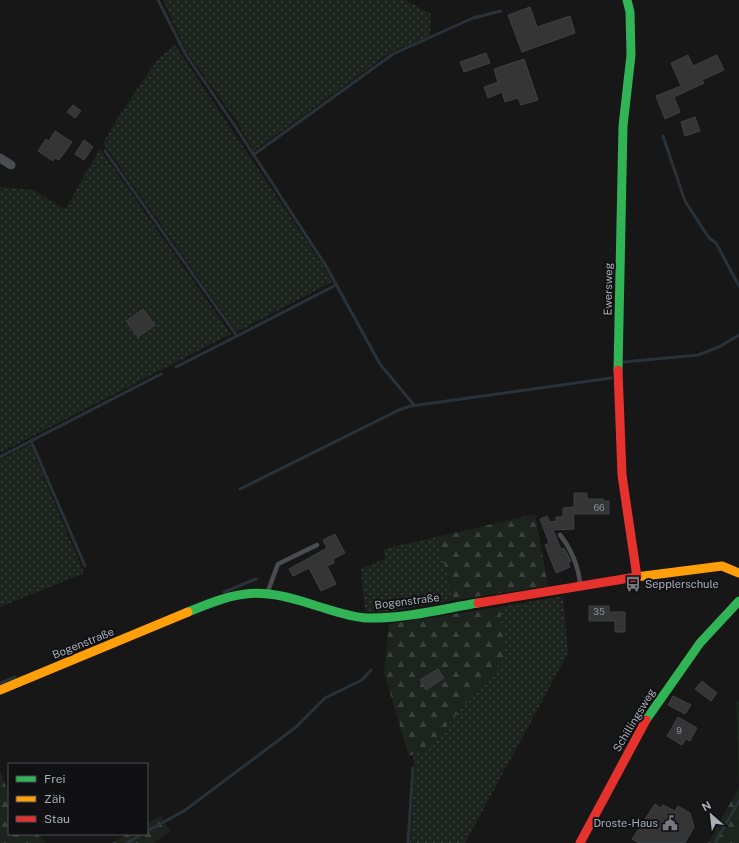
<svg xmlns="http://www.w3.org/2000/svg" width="739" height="843" viewBox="0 0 739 843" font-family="'Public Sans',sans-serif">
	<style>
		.grass { fill: url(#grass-dots) }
		.forest { fill: url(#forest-firs) }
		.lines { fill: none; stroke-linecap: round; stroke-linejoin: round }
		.stream { stroke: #2a3239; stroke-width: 3 }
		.building { fill: #353536; stroke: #3f4043 }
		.lane { stroke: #4b4c50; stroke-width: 4.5 }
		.street { stroke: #4b4c50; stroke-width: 9 }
		.fast { stroke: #30b455; stroke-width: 9 }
		.slow { stroke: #ff9f0a; stroke-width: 9 }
		.jam { stroke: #e5322d; stroke-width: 9 }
		.labels { text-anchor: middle; stroke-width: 4; stroke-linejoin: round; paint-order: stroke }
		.number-label { font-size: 9px; fill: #8b8f98 }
		.street-label { font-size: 11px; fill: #a8adb8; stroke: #111113 }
		.poi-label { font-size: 11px; fill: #a8adb8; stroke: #111113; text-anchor: start }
	</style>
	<defs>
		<pattern id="grass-dots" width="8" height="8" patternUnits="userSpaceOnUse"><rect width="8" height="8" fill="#1d241e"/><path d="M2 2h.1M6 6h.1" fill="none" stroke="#3b413d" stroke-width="1.8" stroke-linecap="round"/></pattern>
		<pattern id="forest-firs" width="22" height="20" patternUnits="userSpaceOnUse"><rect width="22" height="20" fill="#1d241e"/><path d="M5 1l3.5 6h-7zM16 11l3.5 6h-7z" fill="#3b413d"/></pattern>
	</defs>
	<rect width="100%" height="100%" fill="#171717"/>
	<g class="grass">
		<path d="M 163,0 L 405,0 L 431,14 L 430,36 L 391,52 L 254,151 L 236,120 L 188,54 Z"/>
		<path d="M 175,45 L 324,267 L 332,282 L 237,332 L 103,143 L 117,119 L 157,60 Z"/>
		<path d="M 100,149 L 231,334 L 0,453 L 0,187 L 33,190 L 65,209 Z"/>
		<path d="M 30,444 L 84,573 L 0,607 L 0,460 Z"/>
		<path d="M 437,537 L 454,600 L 388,612 L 365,612 L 361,569 L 386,558 L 383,549 Z"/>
		<path d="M 563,596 L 568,653 L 465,843 L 410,843 L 415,769 L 413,755 L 426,750 L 505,658 L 500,607 Z"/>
	</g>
	<g class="forest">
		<path d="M 535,514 L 548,586 L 454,600 L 437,537 Z"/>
		<path d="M 500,607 L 505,658 L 426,750 L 409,756 L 384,673 L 389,624 Z"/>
		<path d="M 736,699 L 739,702 L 739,785 Z"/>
		<path d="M 0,771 L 9,795 L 9,834 L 37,834 L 46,843 L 0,843 Z"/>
		<path d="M 739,787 L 739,843 L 708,843 Z"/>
		<path d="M 161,816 L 170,831 L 153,843 L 111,843 L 128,834 L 147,834 L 147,823 Z"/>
	</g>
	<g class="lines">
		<g class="stream">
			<path d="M 158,0 L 186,55 L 233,123 L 326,266 L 380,364 L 414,405"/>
			<path d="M 663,136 L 685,201 L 709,238 L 716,243 L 739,286"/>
			<path d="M 105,151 L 237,336 L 336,285"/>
			<path d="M 253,155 L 393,54 L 473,18 L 501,11"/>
			<path d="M 624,362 L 698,355 L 719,347 L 739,335"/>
			<path d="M 176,367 L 237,336"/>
			<path d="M 31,441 L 85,566"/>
			<path d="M 0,457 L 161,374"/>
			<path d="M 240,489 L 399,410 L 411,406 L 611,378"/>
			<path d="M 224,592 L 256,579"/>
			<path d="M 0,683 L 15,677"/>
			<path d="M 147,831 L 184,811 L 296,727 L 325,698 L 362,680 L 371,670"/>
			<path d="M 127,843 L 142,834"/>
			<path d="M 408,843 L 413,768"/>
			<path d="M 715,843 L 739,801"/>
		</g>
	</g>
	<g class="building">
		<path d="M 530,7 L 537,27 L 570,16 L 575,33 L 522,52 L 508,15 Z"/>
		<path d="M 486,53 L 490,63 L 464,72 L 460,62 Z"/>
		<path d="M 688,55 L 693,66 L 717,55 L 724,70 L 702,80 L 704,83 L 674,97 L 680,112 L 665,119 L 656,96 L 681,86 L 671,63 Z"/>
		<path d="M 524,59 L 538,100 L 521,105 L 518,98 L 505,102 L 502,92 L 488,98 L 484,87 L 498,82 L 494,69 Z"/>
		<path d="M 73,105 L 81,111 L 75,118 L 67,112 Z"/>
		<path d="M 695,117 L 700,131 L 685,136 L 681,122 Z"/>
		<path d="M 55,131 L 72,142 L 59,160 L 55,158 L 53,161 L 38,151 L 46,139 L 49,141 Z"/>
		<path d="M 84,140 L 93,147 L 84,160 L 75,154 Z"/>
		<path d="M 143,309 L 155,325 L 138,337 L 126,321 Z"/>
		<path d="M 574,493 L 587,493 L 587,499 L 603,499 L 603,501 L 609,501 L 609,514 L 574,514 Z"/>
		<path d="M 573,507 L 574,529 L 553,530 L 561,549 L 564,548 L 571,561 L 568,563 L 570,567 L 556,573 L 545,545 L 549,543 L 540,519 L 547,516 L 550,522 L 556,521 L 556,517 L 563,517 L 563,508 Z"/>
		<path d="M 335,534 L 345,553 L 333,559 L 334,563 L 327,566 L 336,584 L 321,591 L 309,568 L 293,576 L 289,569 L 327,548 L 323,540 Z"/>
		<path d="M 589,606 L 609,606 L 609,612 L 625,612 L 625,632 L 615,632 L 615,621 L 589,621 Z"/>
		<path d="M 438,669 L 444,678 L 426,690 L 420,680 Z"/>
		<path d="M 702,681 L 717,693 L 711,701 L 695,689 Z"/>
		<path d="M 673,696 L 691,705 L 685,714 L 668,705 Z"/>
		<path d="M 678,717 L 697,728 L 690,741 L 686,739 L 682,745 L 667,736 Z"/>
		<path d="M 655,804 L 661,808 L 663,805 L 675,811 L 678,806 L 690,813 L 694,827 L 685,843 L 639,843 L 632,839 Z"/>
	</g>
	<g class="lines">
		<g class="lane">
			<path d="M 560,535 C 571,548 579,568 580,584"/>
			<path d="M 268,591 L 278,564 L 317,545"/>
		</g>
		<path class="street" d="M 0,158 L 11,165"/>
		<g class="fast">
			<path d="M 618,370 L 623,126 L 631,55 L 630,12 L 627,0"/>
			<path d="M 188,612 C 241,590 259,587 314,605 C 331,610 349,617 367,618 C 403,619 442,609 478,603"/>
			<path d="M 646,720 L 700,643 L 739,601"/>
		</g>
		<g class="slow">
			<path d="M 636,577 L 722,566 L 739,573"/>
			<path d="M 0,690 L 188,612"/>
		</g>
		<g class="jam">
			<path d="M 618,370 L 622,475 L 637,577"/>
			<path d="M 478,603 L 636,577"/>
			<path d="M 580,843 L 646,720"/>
		</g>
	</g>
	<defs>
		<g id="bus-bare" transform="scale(1.2)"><path d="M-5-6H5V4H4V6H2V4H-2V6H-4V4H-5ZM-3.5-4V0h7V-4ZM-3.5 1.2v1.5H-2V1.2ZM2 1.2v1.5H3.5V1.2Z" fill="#757880" stroke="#111113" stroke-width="2.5" paint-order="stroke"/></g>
		<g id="civic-bare" transform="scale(1.2)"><path d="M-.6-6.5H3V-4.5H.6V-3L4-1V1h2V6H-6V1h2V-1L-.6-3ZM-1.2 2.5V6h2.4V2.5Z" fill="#757880" stroke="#111113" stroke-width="2.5" paint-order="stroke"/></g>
	</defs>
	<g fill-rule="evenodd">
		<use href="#bus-bare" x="633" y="584"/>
		<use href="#civic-bare" x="670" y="823"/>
	</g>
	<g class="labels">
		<g class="number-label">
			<text x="599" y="511">66</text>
			<text x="599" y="615">35</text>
			<text x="679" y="734">9</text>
		</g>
		<g class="street-label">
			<text transform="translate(608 289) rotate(-89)" y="4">Ewersweg</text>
			<text transform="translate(407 601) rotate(-7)" y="4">Bogenstraße</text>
			<text transform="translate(83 643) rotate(-22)" y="4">Bogenstraße</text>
			<text transform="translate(634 720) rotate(-59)" y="4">Schillingsweg</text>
		</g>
		<g class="poi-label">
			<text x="645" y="588">Sepplerschule</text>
			<text x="658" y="827" text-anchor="end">Droste-Haus</text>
		</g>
	</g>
	<rect x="8" y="763" width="140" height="72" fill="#111113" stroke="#4d4f55"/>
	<rect x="16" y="776" width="20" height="6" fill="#30b455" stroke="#4d4f55"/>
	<text x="44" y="783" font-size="12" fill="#a8adb8">Frei</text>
	<rect x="16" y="796" width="20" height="6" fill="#ff9f0a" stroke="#4d4f55"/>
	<text x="44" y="803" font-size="12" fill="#a8adb8">Zäh</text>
	<rect x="16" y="816" width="20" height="6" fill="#e5322d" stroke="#4d4f55"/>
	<text x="44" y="823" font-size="12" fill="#a8adb8">Stau</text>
	<g transform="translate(711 815) rotate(332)" stroke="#111113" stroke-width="3" paint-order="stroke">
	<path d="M0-3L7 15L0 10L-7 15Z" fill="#a8adb8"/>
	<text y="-6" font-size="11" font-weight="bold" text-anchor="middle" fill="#a8adb8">N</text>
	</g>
</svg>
